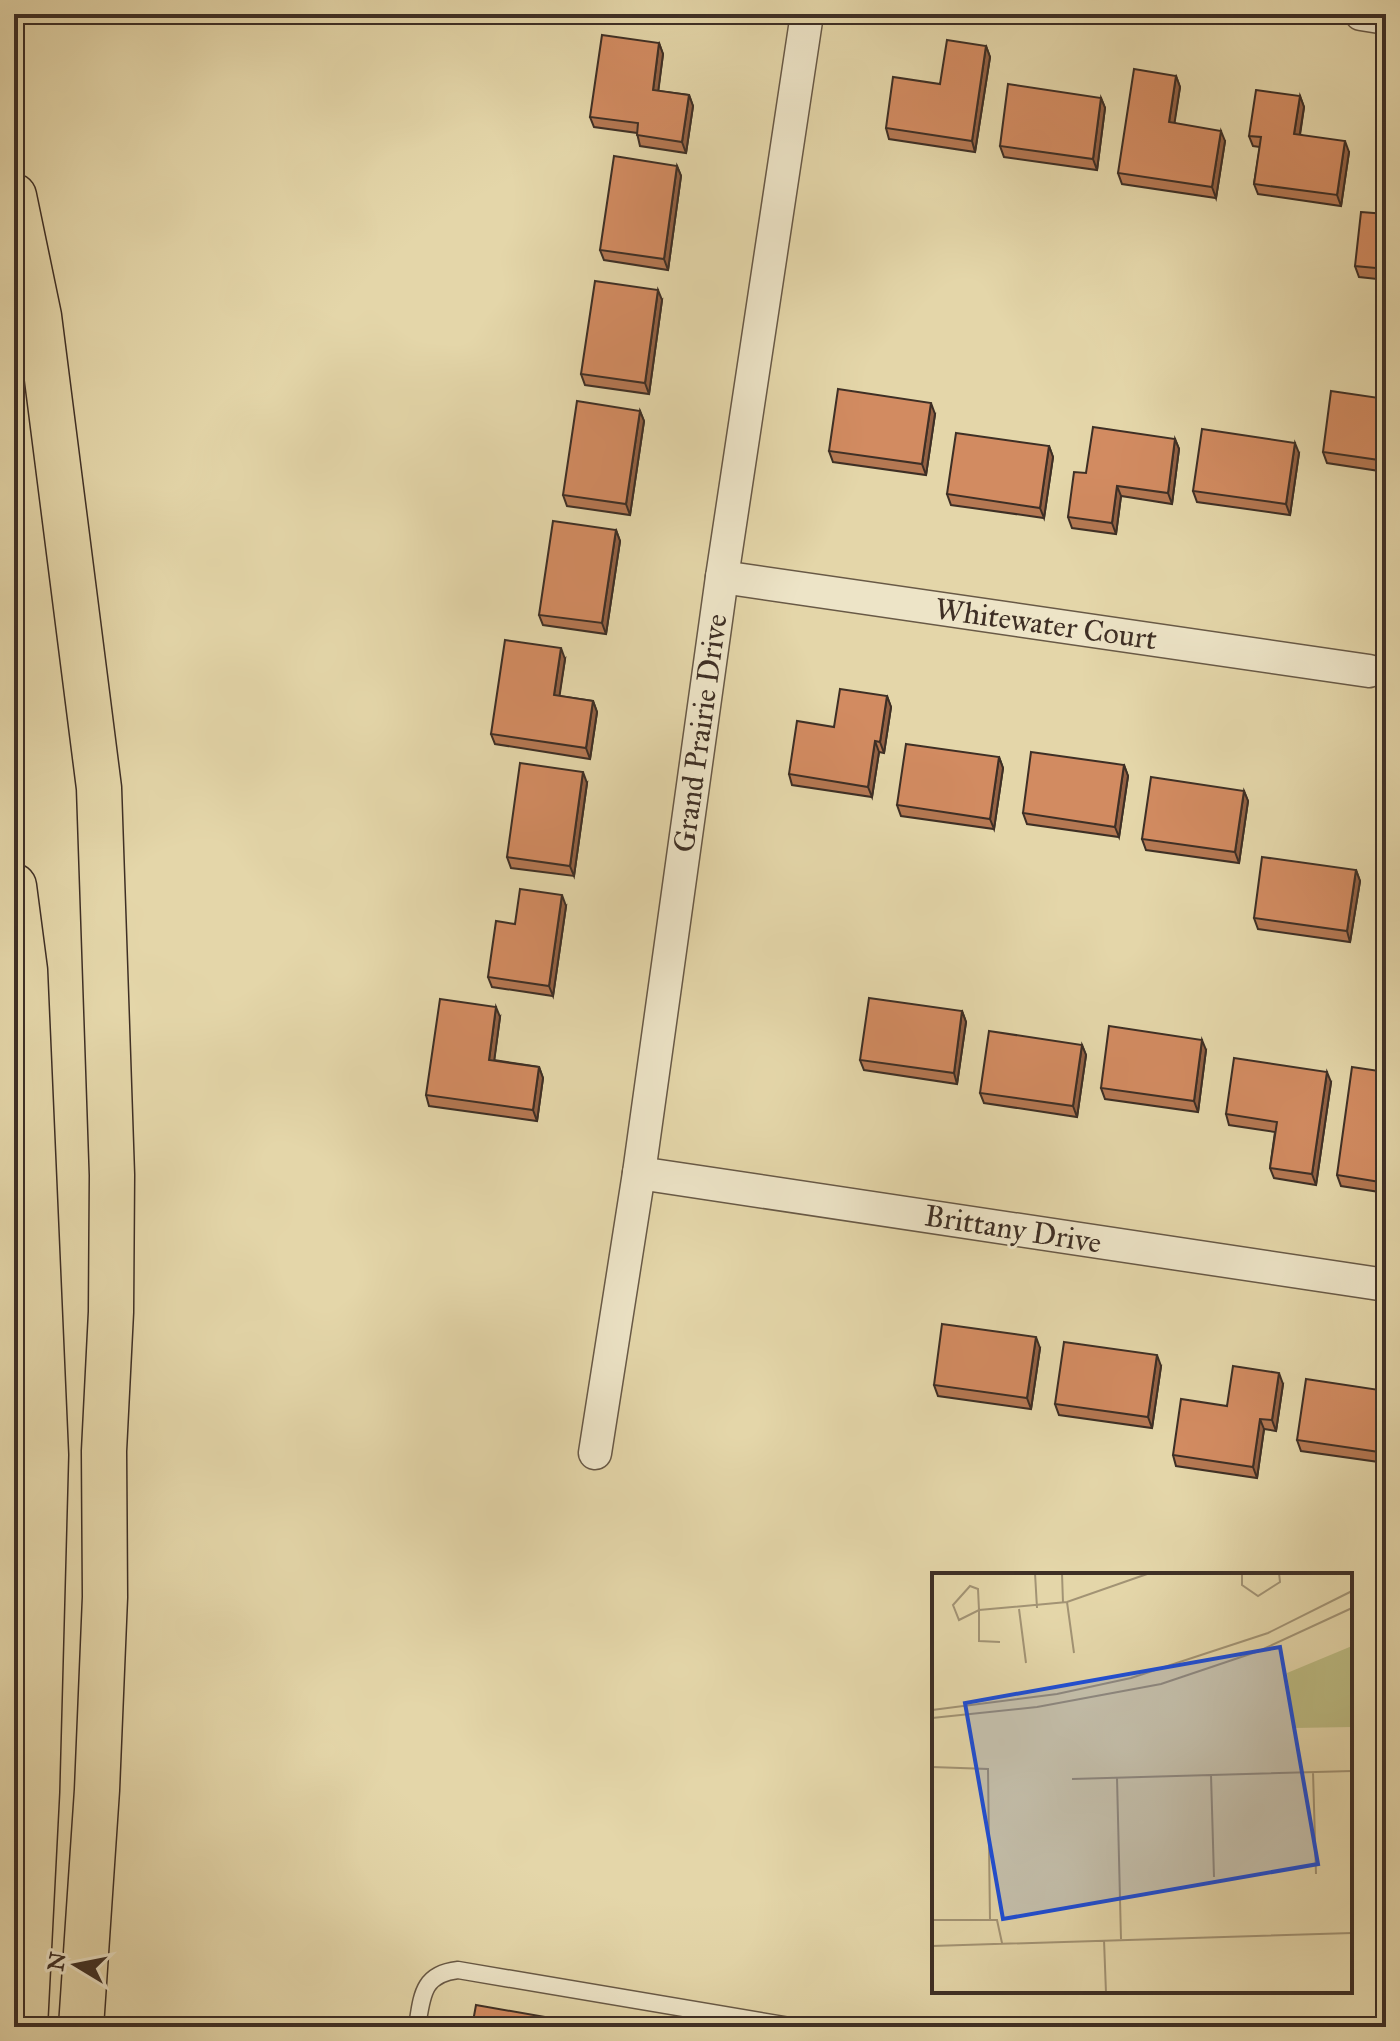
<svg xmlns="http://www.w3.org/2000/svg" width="1400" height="2041" viewBox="0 0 1400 2041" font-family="'IM FELL Great Primer',serif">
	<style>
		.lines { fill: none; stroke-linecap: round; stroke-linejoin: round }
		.service-casing { stroke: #685946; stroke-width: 19 }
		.minor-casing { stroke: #685946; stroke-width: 35 }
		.motorway-casing { stroke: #3e2f25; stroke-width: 47 }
		.service { stroke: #ede4c7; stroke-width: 16 }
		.minor { stroke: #ede4c7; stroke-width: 32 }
		.motorway { stroke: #e4d6a9; stroke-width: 44 }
		.wall { fill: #b57853; stroke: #3e2f25; stroke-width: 2 }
		.shaded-wall { fill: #936144; stroke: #3e2f25; stroke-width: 2 }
		.building { fill: #d28b61; stroke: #3e2f25; stroke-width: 2 }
		.labels { text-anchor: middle; stroke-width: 6; stroke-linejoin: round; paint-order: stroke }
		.street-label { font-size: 30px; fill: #3e2f25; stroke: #ede4c7 }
		.inset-road { fill: none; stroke: #a29374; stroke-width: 2 }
		.view { fill: #1d4ed8; fill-opacity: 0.15; stroke: #1d4ed8; stroke-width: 4 }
		.inset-edge { fill: none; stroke: #3e2f25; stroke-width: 4 }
	</style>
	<rect width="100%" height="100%" fill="#e4d6a9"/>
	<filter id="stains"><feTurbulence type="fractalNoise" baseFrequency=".0025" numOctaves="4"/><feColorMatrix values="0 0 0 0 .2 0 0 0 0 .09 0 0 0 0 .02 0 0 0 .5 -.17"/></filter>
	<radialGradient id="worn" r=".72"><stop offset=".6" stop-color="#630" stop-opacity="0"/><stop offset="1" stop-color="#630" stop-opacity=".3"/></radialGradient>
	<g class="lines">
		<g class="service-casing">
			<path id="service" d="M 417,2027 C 422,1996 422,1974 458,1970 L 796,2027"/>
		</g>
		<g class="minor-casing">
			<g id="minor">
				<path d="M 1361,14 L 1386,18"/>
				<path d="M 722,577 L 1369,671"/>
				<path d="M 639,1173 L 1386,1285"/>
				<path d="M 595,1453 L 639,1173 L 722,577 L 807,14"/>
			</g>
		</g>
		<g class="motorway-casing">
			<g id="motorway">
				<path d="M 14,196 L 39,316 L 99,788 L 112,1175 L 111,1312 L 104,1451 L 105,1597 L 97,1790 L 81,2027"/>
				<path d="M 14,886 L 25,970 L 46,1455 L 37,1792 L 25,2027"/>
			</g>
		</g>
		<use href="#service" class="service"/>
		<use href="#minor" class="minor"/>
		<use href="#motorway" class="motorway"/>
	</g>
	<g class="wall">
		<path d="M 659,43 L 663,54 L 658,91 L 689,95 L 693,106 L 686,153 L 640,146 L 637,133 L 594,127 L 590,117 Z"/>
		<path d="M 986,46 L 990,57 L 975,152 L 889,139 L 886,128 Z"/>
		<path d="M 1176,76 L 1180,87 L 1174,123 L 1225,141 L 1216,198 L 1122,184 L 1118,173 Z"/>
		<path d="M 1300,96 L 1304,107 L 1300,135 L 1349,152 L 1341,206 L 1258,194 L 1254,184 L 1260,147 L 1253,146 L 1249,136 Z"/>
		<path d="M 1101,98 L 1105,108 L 1097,170 L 1004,157 L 1000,146 Z"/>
		<path d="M 677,166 L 681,176 L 668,270 L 604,260 L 600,250 Z"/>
		<path d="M 1386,214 L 1386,280 L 1359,277 L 1355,266 Z"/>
		<path d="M 662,300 L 649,394 L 585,385 L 581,374 Z"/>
		<path d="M 1386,399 L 1386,472 L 1327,463 L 1323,452 Z"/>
		<path d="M 640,411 L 644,421 L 630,515 L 567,506 L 563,495 Z"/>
		<path d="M 935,414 L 926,475 L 833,462 L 829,451 Z"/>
		<path d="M 1175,439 L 1179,449 L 1172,504 L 1121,496 L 1116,534 L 1072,528 L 1068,517 L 1086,473 Z"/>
		<path d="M 1049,446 L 1053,457 L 1044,518 L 951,505 L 947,494 Z"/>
		<path d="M 1299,453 L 1290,515 L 1197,502 L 1193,491 Z"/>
		<path d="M 616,530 L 620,541 L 606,634 L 543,625 L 539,615 Z"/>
		<path d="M 565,659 L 559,696 L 593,701 L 597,712 L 590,759 L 495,744 L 491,734 Z"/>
		<path d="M 887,696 L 891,707 L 884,753 L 879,752 L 872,797 L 792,785 L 789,774 L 834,727 Z"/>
		<path d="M 999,757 L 1003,768 L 994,829 L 901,816 L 897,805 Z"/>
		<path d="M 1124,765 L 1128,776 L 1119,837 L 1027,824 L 1023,813 Z"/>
		<path d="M 587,783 L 574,876 L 511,868 L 507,857 Z"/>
		<path d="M 1244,791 L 1248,801 L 1239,863 L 1146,850 L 1142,839 Z"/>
		<path d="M 1356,870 L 1360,881 L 1350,942 L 1258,929 L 1254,918 Z"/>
		<path d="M 566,906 L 553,996 L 492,987 L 488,977 Z"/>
		<path d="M 962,1011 L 966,1022 L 957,1084 L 864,1070 L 860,1060 Z"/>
		<path d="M 500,1017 L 494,1060 L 539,1067 L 543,1078 L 537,1121 L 429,1106 L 426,1095 Z"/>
		<path d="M 1082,1045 L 1086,1055 L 1077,1117 L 984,1103 L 980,1093 Z"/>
		<path d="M 1206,1050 L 1198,1112 L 1105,1099 L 1101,1088 Z"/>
		<path d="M 1386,1072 L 1386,1193 L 1341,1186 L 1337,1175 Z"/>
		<path d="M 1331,1082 L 1316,1185 L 1274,1178 L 1270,1168 L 1275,1132 L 1229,1125 L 1226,1114 Z"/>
		<path d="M 1040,1348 L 1031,1409 L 938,1396 L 934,1385 Z"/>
		<path d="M 1161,1366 L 1152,1428 L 1059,1415 L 1055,1404 Z"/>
		<path d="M 1283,1384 L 1276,1431 L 1264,1429 L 1257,1478 L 1176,1466 L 1173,1455 L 1227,1406 Z"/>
		<path d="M 1386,1391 L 1386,1463 L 1301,1451 L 1297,1440 Z"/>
	</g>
	<g class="shaded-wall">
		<path d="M 659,43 L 663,54 L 657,101 L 653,90 Z"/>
		<path d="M 986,46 L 990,57 L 975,152 L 972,141 Z"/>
		<path d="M 1176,76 L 1180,87 L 1173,133 L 1169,122 Z"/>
		<path d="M 689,95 L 693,106 L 686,153 L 682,142 Z"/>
		<path d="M 1300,96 L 1304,107 L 1298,145 L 1294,134 Z"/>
		<path d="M 1101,98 L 1105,108 L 1097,170 L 1093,159 Z"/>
		<path d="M 1221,131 L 1225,141 L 1216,198 L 1212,187 Z"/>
		<path d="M 1345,141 L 1349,152 L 1341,206 L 1337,195 Z"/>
		<path d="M 677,166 L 681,176 L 668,270 L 664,259 Z"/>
		<path d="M 658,290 L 662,300 L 649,394 L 645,383 Z"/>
		<path d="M 931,403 L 935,414 L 926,475 L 922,464 Z"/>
		<path d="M 640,411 L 644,421 L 630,515 L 626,504 Z"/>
		<path d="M 1175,439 L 1179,449 L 1172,504 L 1168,493 Z"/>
		<path d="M 1295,443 L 1299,453 L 1290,515 L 1286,504 Z"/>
		<path d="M 1049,446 L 1053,457 L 1044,518 L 1040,508 Z"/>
		<path d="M 1117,486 L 1121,496 L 1116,534 L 1112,523 Z"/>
		<path d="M 616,530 L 620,541 L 606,634 L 602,623 Z"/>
		<path d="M 561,648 L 565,659 L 558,706 L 554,695 Z"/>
		<path d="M 887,696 L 891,707 L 884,753 L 880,742 Z"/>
		<path d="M 593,701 L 597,712 L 590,759 L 586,748 Z"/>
		<path d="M 875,741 L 879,752 L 872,797 L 868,787 Z"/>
		<path d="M 999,757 L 1003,768 L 994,829 L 990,819 Z"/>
		<path d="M 1124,765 L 1128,776 L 1119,837 L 1115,827 Z"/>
		<path d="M 583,772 L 587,783 L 574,876 L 570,866 Z"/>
		<path d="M 1244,791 L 1248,801 L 1239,863 L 1235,852 Z"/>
		<path d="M 1356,870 L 1360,881 L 1350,942 L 1347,931 Z"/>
		<path d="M 562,895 L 566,906 L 553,996 L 549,986 Z"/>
		<path d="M 496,1007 L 500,1017 L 493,1070 L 489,1060 Z"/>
		<path d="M 962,1011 L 966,1022 L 957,1084 L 954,1073 Z"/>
		<path d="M 1202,1040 L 1206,1050 L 1198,1112 L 1194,1101 Z"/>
		<path d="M 1082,1045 L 1086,1055 L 1077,1117 L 1073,1106 Z"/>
		<path d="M 539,1067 L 543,1078 L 537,1121 L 533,1110 Z"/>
		<path d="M 1327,1072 L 1331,1082 L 1316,1185 L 1312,1174 Z"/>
		<path d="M 1036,1337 L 1040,1348 L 1031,1409 L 1027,1398 Z"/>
		<path d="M 1157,1355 L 1161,1366 L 1152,1428 L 1148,1417 Z"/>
		<path d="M 1279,1373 L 1283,1384 L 1276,1431 L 1272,1420 Z"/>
		<path d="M 1260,1419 L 1264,1429 L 1257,1478 L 1253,1467 Z"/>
	</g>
	<g class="building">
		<path d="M 602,35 L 659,43 L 653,90 L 689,95 L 682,142 L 637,135 L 638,123 L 590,117 Z"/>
		<path d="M 947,40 L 986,46 L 972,141 L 886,128 L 893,77 L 940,84 Z"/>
		<path d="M 1134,69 L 1176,76 L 1169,122 L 1221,131 L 1212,187 L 1118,173 Z"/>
		<path d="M 1008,84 L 1101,98 L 1093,159 L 1000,146 Z"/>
		<path d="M 1256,90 L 1300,96 L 1294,134 L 1345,141 L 1337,195 L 1254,184 L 1261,137 L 1249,136 Z"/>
		<path d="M 614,156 L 677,166 L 664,259 L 600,250 Z"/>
		<path d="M 1361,212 L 1386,214 L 1386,269 L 1355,266 Z"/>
		<path d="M 595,281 L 658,290 L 645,383 L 581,374 Z"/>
		<path d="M 838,389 L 931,403 L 922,464 L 829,451 Z"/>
		<path d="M 1331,391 L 1386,399 L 1386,461 L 1323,452 Z"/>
		<path d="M 577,401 L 640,411 L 626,504 L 563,495 Z"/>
		<path d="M 1093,427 L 1175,439 L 1168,493 L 1117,486 L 1112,523 L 1068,517 L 1074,472 L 1086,473 Z"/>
		<path d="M 1202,429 L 1295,443 L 1286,504 L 1193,491 Z"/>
		<path d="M 956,433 L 1049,446 L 1040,508 L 947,494 Z"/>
		<path d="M 553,521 L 616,530 L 602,623 L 539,615 Z"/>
		<path d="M 505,640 L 561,648 L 554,695 L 593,701 L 586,748 L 491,734 Z"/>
		<path d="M 840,689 L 887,696 L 880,742 L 875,741 L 868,787 L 789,774 L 797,721 L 834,727 Z"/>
		<path d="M 906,744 L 999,757 L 990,819 L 897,805 Z"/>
		<path d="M 1031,752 L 1124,765 L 1115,827 L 1023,813 Z"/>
		<path d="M 520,763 L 583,772 L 570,866 L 507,857 Z"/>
		<path d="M 1151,777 L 1244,791 L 1235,852 L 1142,839 Z"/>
		<path d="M 1262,857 L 1356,870 L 1347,931 L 1254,918 Z"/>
		<path d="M 520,889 L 562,895 L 549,986 L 488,977 L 496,921 L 515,924 Z"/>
		<path d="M 869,998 L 962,1011 L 954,1073 L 860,1060 Z"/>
		<path d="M 440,999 L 496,1007 L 489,1060 L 539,1067 L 533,1110 L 426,1095 Z"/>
		<path d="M 1109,1026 L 1202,1040 L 1194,1101 L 1101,1088 Z"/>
		<path d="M 989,1031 L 1082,1045 L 1073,1106 L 980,1093 Z"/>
		<path d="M 1234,1058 L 1327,1072 L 1312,1174 L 1270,1168 L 1277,1122 L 1226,1114 Z"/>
		<path d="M 1352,1067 L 1386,1072 L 1386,1183 L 1337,1175 Z"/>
		<path d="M 942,1324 L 1036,1337 L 1027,1398 L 934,1385 Z"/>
		<path d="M 1064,1342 L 1157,1355 L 1148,1417 L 1055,1404 Z"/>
		<path d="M 1233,1366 L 1279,1373 L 1272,1420 L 1260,1419 L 1253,1467 L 1173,1455 L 1181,1399 L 1227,1406 Z"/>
		<path d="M 1306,1379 L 1386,1391 L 1386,1453 L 1297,1440 Z"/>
		<path d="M 476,2005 L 602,2027 L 472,2027 Z"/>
	</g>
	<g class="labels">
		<g class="street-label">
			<text transform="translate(1046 624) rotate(8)" y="10">Whitewater Court</text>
			<text transform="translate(700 733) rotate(-82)" y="10">Grand Prairie Drive</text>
			<text transform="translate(1013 1229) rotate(9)" y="10">Brittany Drive</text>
		</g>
	</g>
	<g transform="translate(932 1573)">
		<rect width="420" height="420" fill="#e4d6a9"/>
		<path d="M 420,73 L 420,154 L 362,155 L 355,100 Z" fill="#bcbb82"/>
		<path class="inset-road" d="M 103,0 L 105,35M 130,0 L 131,30M 310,0 L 310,12 L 326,23 L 348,9 L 347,0M 135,29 L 142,80M 87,36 L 94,90M 68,69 L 47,68 L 47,37 L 46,16 L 38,13 L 21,32 L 27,47 L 47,37 L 135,29 L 218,0M 0,137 L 125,121 L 199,105 L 336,60 L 420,18M 0,145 L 105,134 L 229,111 L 327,78 L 420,35M 0,194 L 56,196 L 58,347M 381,199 L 384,301M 279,202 L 282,304M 185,205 L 189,366M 140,206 L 420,198M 0,347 L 65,347 L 70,370M 172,367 L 174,420M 0,373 L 420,360"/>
		<path class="view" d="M 348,74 L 386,291 L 71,346 L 33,130 Z"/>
		<rect width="420" height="420" class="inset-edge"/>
	</g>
	<rect width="1400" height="2041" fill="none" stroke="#e4d6a9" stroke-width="48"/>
	<rect x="16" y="16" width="1368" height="2009" fill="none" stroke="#3e2f25" stroke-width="4"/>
	<rect x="24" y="24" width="1352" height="1993" fill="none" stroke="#3e2f25" stroke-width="2"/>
	<g transform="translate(76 1965) rotate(280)" stroke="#ede4c7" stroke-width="6" paint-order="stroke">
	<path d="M0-6L14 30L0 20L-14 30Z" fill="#3e2f25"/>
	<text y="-12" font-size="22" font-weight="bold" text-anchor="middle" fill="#3e2f25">N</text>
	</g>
	<rect width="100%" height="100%" filter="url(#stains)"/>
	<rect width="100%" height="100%" fill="url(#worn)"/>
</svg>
